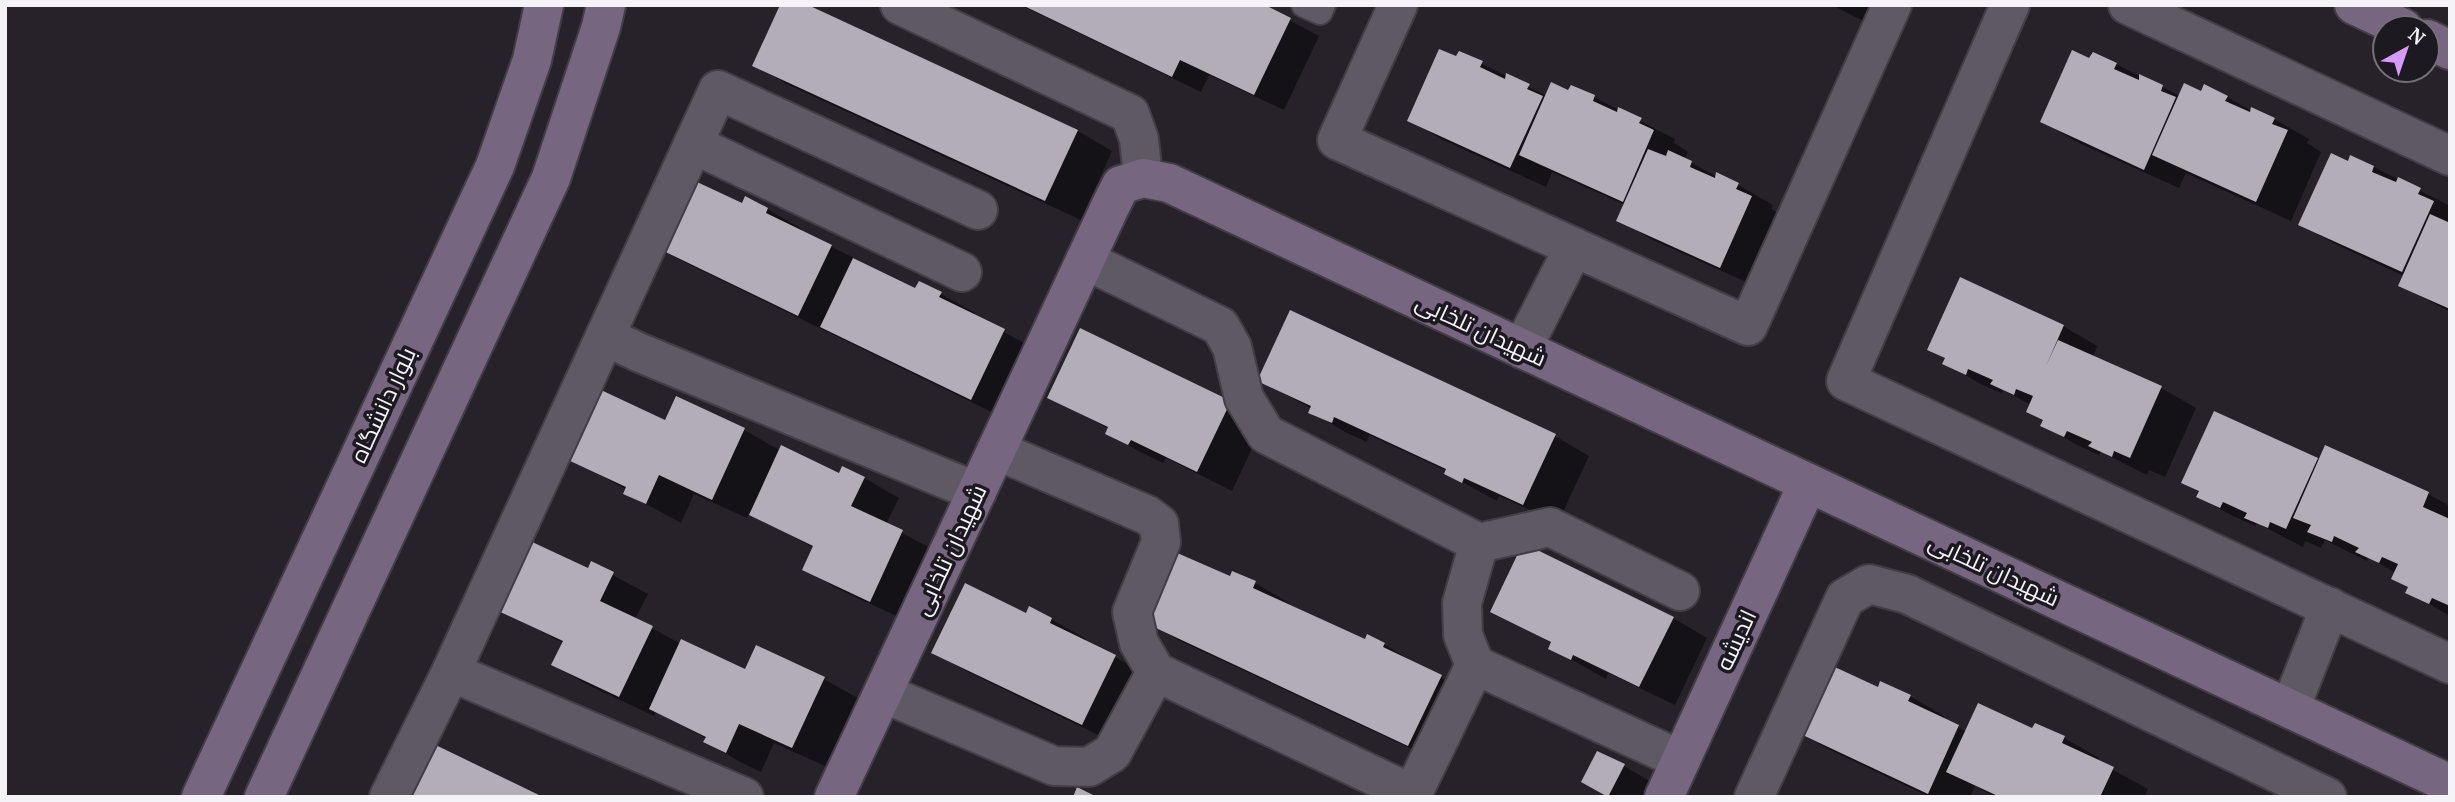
<svg xmlns="http://www.w3.org/2000/svg" width="2455" height="802" viewBox="0 0 2455 802" font-family="'PT Serif',Cairo,serif">
	<style>
		.shadow { fill: #0007 }
		.building { fill: #b3adb8 }
		.lines { fill: none; stroke-linecap: round; stroke-linejoin: round }
		.lane-casing { stroke: #433e45; stroke-width: 28 }
		.street-casing { stroke: #433e45; stroke-width: 42 }
		.secondary-casing { stroke: #433e45; stroke-width: 42 }
		.lane { stroke: #5e5962; stroke-width: 24 }
		.street { stroke: #5e5962; stroke-width: 38 }
		.secondary { stroke: #766680; stroke-width: 38 }
		.labels { text-anchor: middle; stroke-width: 7; stroke-linejoin: round; paint-order: stroke }
		.street-label { font-size: 23px; fill: #f6f3f8; stroke: #1d1920 }
	</style>
	<rect width="100%" height="100%" fill="#27222a"/>
	<g class="shadow">
		<path d="M 804,5 L 1078,131 L 1112,151 L 1081,220 L 789,85 L 754,65 Z"/>
		<path d="M 1020,5 L 1261,5 L 1319,36 L 1284,110 L 1209,75 L 1201,92 Z"/>
		<path d="M 1832,5 L 1892,5 L 1865,22 Z"/>
		<path d="M 1460,53 L 1547,96 L 1569,93 L 1594,97 L 1675,139 L 1674,143 L 1688,152 L 1685,159 L 1717,177 L 1717,175 L 1738,185 L 1773,205 L 1771,209 L 1786,217 L 1755,286 L 1653,240 L 1618,220 L 1625,205 L 1552,172 L 1546,187 L 1443,140 L 1409,120 Z"/>
		<path d="M 2090,61 L 2116,64 L 2180,96 L 2202,93 L 2227,97 L 2252,111 L 2274,119 L 2309,139 L 2307,143 L 2321,152 L 2291,221 L 2186,173 L 2179,188 L 2077,142 L 2043,122 Z"/>
		<path d="M 2349,163 L 2374,167 L 2450,206 L 2450,312 L 2400,285 L 2404,276 L 2335,244 L 2300,224 Z"/>
		<path d="M 743,205 L 767,209 L 802,229 L 801,231 L 916,290 L 941,294 L 975,313 L 974,316 L 1039,351 L 1006,419 L 684,262 L 649,242 Z"/>
		<path d="M 2063,326 L 2097,346 L 2093,357 L 2161,388 L 2196,408 L 2165,477 L 2149,470 L 2147,475 L 2101,452 L 2099,455 L 2077,445 L 2043,425 L 2045,421 L 2031,405 L 2003,390 L 2001,393 L 1979,383 L 1944,363 L 1946,359 L 1930,349 Z"/>
		<path d="M 1081,330 L 1264,423 L 1232,491 L 1166,458 L 1163,463 L 1142,453 L 1107,433 L 1109,429 L 1049,397 Z"/>
		<path d="M 1259,380 L 1555,436 L 1589,456 L 1558,523 L 1499,496 L 1497,501 L 1446,473 L 1447,471 L 1369,435 L 1367,442 L 1345,432 L 1311,412 L 1312,409 Z"/>
		<path d="M 2215,413 L 2320,461 L 2326,447 L 2428,494 L 2450,506 L 2450,616 L 2408,592 L 2410,588 L 2393,578 L 2396,573 L 2368,557 L 2367,561 L 2325,540 L 2321,548 L 2305,541 L 2303,547 L 2257,523 L 2255,526 L 2233,516 L 2198,497 L 2200,492 L 2184,483 Z"/>
		<path d="M 666,423 L 744,430 L 781,451 L 840,476 L 864,478 L 899,498 L 886,524 L 937,552 L 905,620 L 838,589 L 804,569 L 814,548 L 749,513 L 747,518 L 694,494 L 681,523 L 626,493 L 627,490 L 571,459 Z"/>
		<path d="M 592,564 L 648,594 L 635,619 L 681,644 L 746,672 L 824,679 L 859,699 L 827,767 L 774,743 L 761,772 L 740,762 L 706,742 L 707,739 L 656,712 L 654,716 L 588,685 L 553,665 L 563,643 L 500,610 L 589,570 Z"/>
		<path d="M 1230,579 L 1255,583 L 1289,603 L 1288,606 L 1366,641 L 1384,644 L 1418,665 L 1475,696 L 1444,764 L 1180,641 L 1145,621 Z"/>
		<path d="M 1492,611 L 1673,618 L 1707,638 L 1675,705 L 1608,673 L 1606,679 L 1551,648 L 1553,644 Z"/>
		<path d="M 1027,615 L 1051,619 L 1086,639 L 1085,641 L 1150,676 L 1117,744 L 968,672 L 933,652 Z"/>
		<path d="M 1878,689 L 1910,696 L 1944,716 L 1943,720 L 1967,732 L 2033,731 L 2036,725 L 2064,738 L 2099,758 L 2097,761 L 2148,789 L 2144,797 L 1995,797 L 1975,786 L 1970,797 L 1930,797 L 1828,749 L 1794,730 Z"/>
		<path d="M 1624,766 L 1658,786 L 1653,797 L 1609,797 L 1583,782 Z"/>
	</g>
	<g class="building">
		<path d="M 780,5 L 808,5 L 1078,130 L 1045,201 L 752,66 Z"/>
		<path d="M 1022,5 L 1265,5 L 1291,18 L 1254,95 L 1180,60 L 1172,77 Z"/>
		<path d="M 1439,49 L 1456,56 L 1459,51 L 1483,61 L 1480,67 L 1505,79 L 1506,73 L 1530,84 L 1527,89 L 1543,96 L 1510,168 L 1407,121 Z"/>
		<path d="M 2072,50 L 2089,58 L 2093,52 L 2117,63 L 2114,69 L 2139,80 L 2139,74 L 2163,85 L 2161,91 L 2176,97 L 2144,170 L 2040,122 Z"/>
		<path d="M 1551,82 L 1568,90 L 1571,85 L 1595,95 L 1593,101 L 1617,112 L 1618,107 L 1642,118 L 1639,123 L 1654,130 L 1623,202 L 1519,155 Z"/>
		<path d="M 2184,83 L 2201,91 L 2204,84 L 2228,96 L 2225,101 L 2250,112 L 2251,107 L 2275,118 L 2272,124 L 2288,130 L 2256,202 L 2152,155 Z"/>
		<path d="M 1648,149 L 1666,156 L 1668,150 L 1692,161 L 1690,167 L 1715,178 L 1716,172 L 1739,183 L 1736,189 L 1752,196 L 1720,268 L 1616,221 Z"/>
		<path d="M 2331,153 L 2348,161 L 2350,155 L 2374,166 L 2372,172 L 2396,182 L 2398,177 L 2421,188 L 2418,194 L 2434,201 L 2402,272 L 2298,225 Z"/>
		<path d="M 680,174 L 742,203 L 745,196 L 768,208 L 766,213 L 832,245 L 798,316 L 647,243 Z"/>
		<path d="M 2430,214 L 2448,222 L 2450,217 L 2450,309 L 2398,286 Z"/>
		<path d="M 853,258 L 915,288 L 919,281 L 942,292 L 939,297 L 1005,329 L 971,400 L 820,327 Z"/>
		<path d="M 1960,277 L 2064,325 L 2046,366 L 2058,340 L 2162,386 L 2130,458 L 2114,451 L 2112,457 L 2088,446 L 2092,442 L 2067,431 L 2064,437 L 2040,426 L 2043,420 L 2026,412 L 2033,396 L 2016,389 L 2014,395 L 1990,384 L 1993,380 L 1968,369 L 1966,375 L 1942,364 L 1945,358 L 1927,350 Z"/>
		<path d="M 1290,310 L 1556,434 L 1523,505 L 1464,478 L 1462,483 L 1444,474 L 1446,469 L 1334,417 L 1332,423 L 1308,413 L 1311,406 L 1257,381 Z"/>
		<path d="M 1080,328 L 1231,401 L 1197,472 L 1131,440 L 1128,445 L 1105,434 L 1108,427 L 1047,398 Z"/>
		<path d="M 601,390 L 665,420 L 676,396 L 745,428 L 712,500 L 659,475 L 646,504 L 623,494 L 626,487 L 568,460 Z"/>
		<path d="M 2214,411 L 2318,458 L 2286,529 L 2270,522 L 2268,528 L 2244,518 L 2247,513 L 2223,502 L 2220,508 L 2196,497 L 2199,491 L 2181,483 Z"/>
		<path d="M 781,445 L 839,473 L 842,466 L 865,477 L 851,506 L 903,530 L 870,602 L 802,570 L 813,546 L 749,515 Z"/>
		<path d="M 2325,445 L 2429,492 L 2423,507 L 2450,519 L 2450,606 L 2432,598 L 2429,604 L 2405,593 L 2408,587 L 2391,579 L 2398,564 L 2382,557 L 2379,563 L 2355,552 L 2359,548 L 2334,536 L 2332,542 L 2307,532 L 2311,525 L 2293,518 Z"/>
		<path d="M 530,541 L 588,568 L 591,561 L 614,572 L 600,601 L 653,626 L 619,697 L 551,665 L 563,641 L 498,611 Z"/>
		<path d="M 1523,543 L 1674,617 L 1639,687 L 1573,655 L 1571,660 L 1548,649 L 1551,642 L 1490,612 Z"/>
		<path d="M 1175,552 L 1230,576 L 1232,571 L 1256,581 L 1253,588 L 1365,639 L 1367,634 L 1385,643 L 1383,647 L 1442,675 L 1408,746 L 1143,622 Z"/>
		<path d="M 965,583 L 1026,613 L 1029,606 L 1052,618 L 1050,623 L 1116,655 L 1082,725 L 931,653 Z"/>
		<path d="M 681,639 L 745,669 L 756,645 L 825,677 L 792,748 L 739,724 L 726,753 L 703,742 L 706,737 L 649,709 Z"/>
		<path d="M 1824,662 L 1878,687 L 1880,681 L 1911,695 L 1908,701 L 1959,725 L 1928,794 L 1792,730 Z"/>
		<path d="M 1978,703 L 2032,728 L 2035,723 L 2065,736 L 2062,743 L 2114,767 L 2100,797 L 2000,797 L 1946,772 Z"/>
		<path d="M 415,735 L 543,797 L 385,797 Z"/>
		<path d="M 1597,751 L 1625,764 L 1608,797 L 1581,782 Z"/>
		<path d="M 1077,787 L 1097,797 L 1073,797 Z"/>
	</g>
	<g class="lines">
		<g class="lane-casing">
			<path id="lane" d="M 1304,5 L 1320,12 L 1323,5"/>
		</g>
		<g class="street-casing">
			<g id="street">
				<path d="M 900,5 L 1130,114 L 1139,139 L 1143,178"/>
				<path d="M 1398,5 L 1337,140 L 1748,326 L 1892,5"/>
				<path d="M 2010,5 L 1846,381 L 2450,664"/>
				<path d="M 2128,5 L 2450,156"/>
				<path d="M 693,144 L 962,272"/>
				<path d="M 1085,260 L 1220,326 L 1232,347 L 1244,398 L 1266,434 L 1479,543 L 1462,603 L 1463,635 L 1475,665 L 1681,760"/>
				<path d="M 605,336 L 638,352 L 977,492"/>
				<path d="M 1522,349 L 1574,247"/>
				<path d="M 996,450 L 1147,515 L 1159,524 L 1161,542 L 1132,612 L 1139,643 L 1156,672 L 1412,794"/>
				<path d="M 1479,543 L 1550,527 L 1680,591"/>
				<path d="M 451,672 L 744,797"/>
				<path d="M 883,693 L 1054,766 L 1089,767 L 1112,753 L 1156,672"/>
				<path d="M 2290,709 L 2330,607"/>
				<path d="M 389,797 L 451,672 L 718,90 L 978,210"/>
				<path d="M 1411,797 L 1475,665"/>
				<path d="M 1754,797 L 1845,598 L 1869,584 L 1907,594 L 2327,797"/>
			</g>
		</g>
		<g class="secondary-casing">
			<g id="secondary">
				<path d="M 2354,5 L 2403,28"/>
				<path d="M 2427,39 L 2450,50"/>
				<path d="M 201,797 L 495,166 L 532,60 L 544,5"/>
				<path d="M 264,797 L 551,178 L 601,27 L 606,5"/>
				<path d="M 834,797 L 1110,207 L 1121,185 L 1143,178 L 1169,183 L 2450,784"/>
				<path d="M 1664,797 L 1808,483"/>
			</g>
		</g>
		<use href="#lane" class="lane"/>
		<use href="#street" class="street"/>
		<use href="#secondary" class="secondary"/>
	</g>
	<g class="labels">
		<g class="street-label">
			<text transform="translate(1481 330) rotate(25)" y="8">شهیدان تلخابی</text>
			<text transform="translate(383 405) rotate(-65)" y="8">بلوار دانشگاه</text>
			<text transform="translate(950 550) rotate(-65)" y="8">شهیدان تلخابی</text>
			<text transform="translate(1994 570) rotate(25)" y="8">شهیدان تلخابی</text>
			<text transform="translate(1736 640) rotate(-65)" y="8">انديشه</text>
		</g>
	</g>
	<rect width="2455" height="802" fill="none" stroke="#f6f3f8" stroke-width="14"/>
	<g transform="translate(2406 49) rotate(40)"><circle r="33" fill="#1d1920" stroke="#747076" stroke-width="2"/>
	<path d="M0-5L12 26L0 18L-12 26Z" fill="#d69bfa"/>
	<text y="-10" font-size="19" font-weight="bold" text-anchor="middle" fill="#f6f3f8">N</text>
	</g>
</svg>
